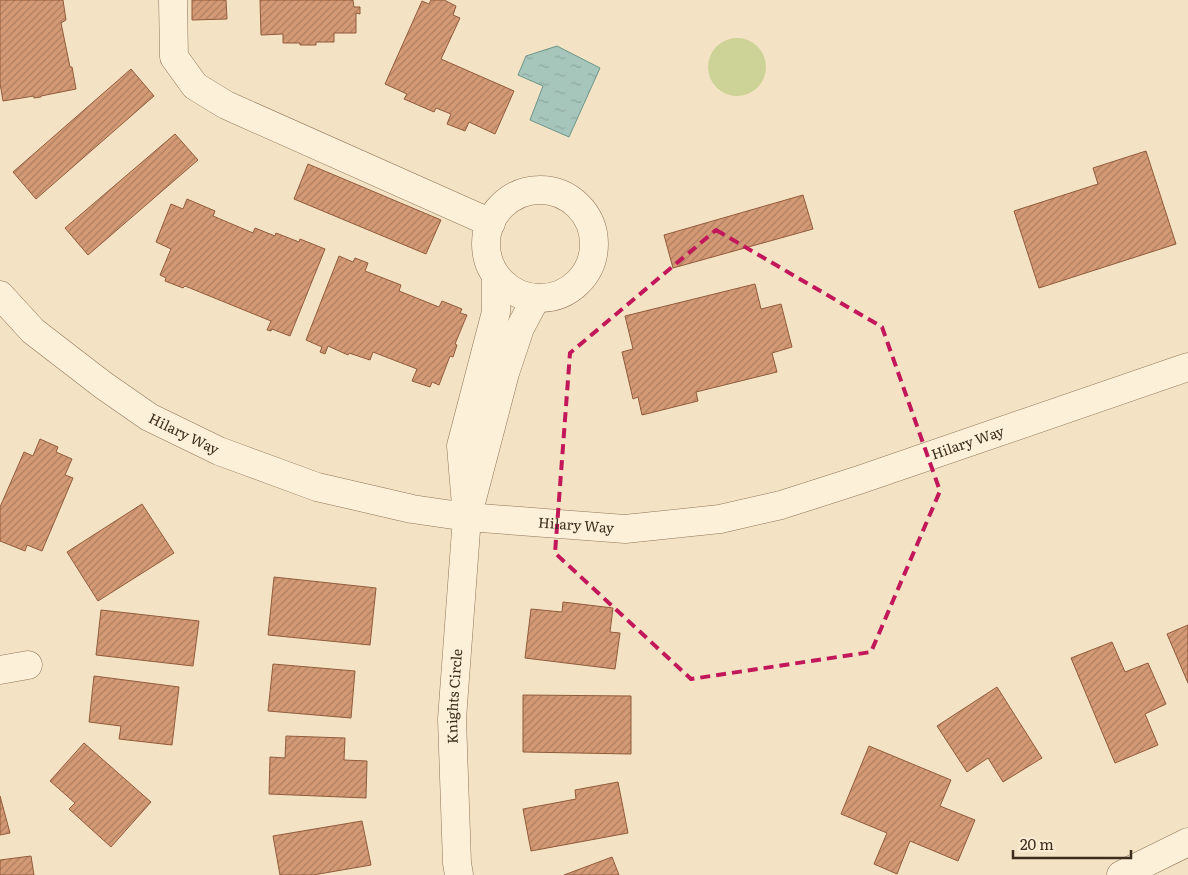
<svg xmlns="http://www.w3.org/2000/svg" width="1188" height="875" viewBox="0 0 1188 875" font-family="Literata,serif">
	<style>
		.green { fill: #cdd296 }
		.water { fill: url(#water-ripples); stroke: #6c9589 }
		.building { fill: url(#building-hatch); stroke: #915b3b }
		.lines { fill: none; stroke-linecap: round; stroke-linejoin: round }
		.minor-casing { stroke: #907458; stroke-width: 29 }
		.minor { stroke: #fcf0d8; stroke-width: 28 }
		.marked { fill: none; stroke: #c2185b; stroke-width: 4; stroke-dasharray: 10 6; stroke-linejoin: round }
		.labels { text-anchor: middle; stroke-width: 4; stroke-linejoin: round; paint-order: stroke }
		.street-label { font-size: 14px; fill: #3e2c1d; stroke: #f9edd4 }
	</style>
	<defs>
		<pattern id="water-ripples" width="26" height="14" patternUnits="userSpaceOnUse" patternTransform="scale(1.25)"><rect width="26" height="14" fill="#a6c5bb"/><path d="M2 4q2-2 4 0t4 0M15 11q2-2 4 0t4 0" fill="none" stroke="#90a9a0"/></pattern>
		<pattern id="building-hatch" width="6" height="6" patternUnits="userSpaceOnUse" patternTransform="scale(1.25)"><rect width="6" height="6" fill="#d49a76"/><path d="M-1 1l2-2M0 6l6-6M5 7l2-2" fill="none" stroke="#ad7e60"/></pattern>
	</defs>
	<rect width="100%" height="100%" fill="#f3e3c4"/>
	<circle class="green" cx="737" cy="67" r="29"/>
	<path class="water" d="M 557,46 L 600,68 L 569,137 L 530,120 L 543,86 L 518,75 L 526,56 Z"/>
	<g class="building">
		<path d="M 0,0 L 63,0 L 66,20 L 61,23 L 70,67 L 72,67 L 76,89 L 41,96 L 41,97 L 34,98 L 34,96 L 3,101 L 0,83 Z"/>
		<path d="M 192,0 L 226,0 L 227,19 L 192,20 Z"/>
		<path d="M 260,0 L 353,0 L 354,7 L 360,7 L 360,14 L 356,13 L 356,33 L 334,33 L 334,42 L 316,42 L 316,45 L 300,45 L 300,43 L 283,43 L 283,34 L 261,35 Z"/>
		<path d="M 431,0 L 444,0 L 456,6 L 453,15 L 460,18 L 441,59 L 514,91 L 495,134 L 469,122 L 465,131 L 447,124 L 451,114 L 436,108 L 434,112 L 404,99 L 407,94 L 385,84 L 422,1 L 429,4 Z"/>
		<path d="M 131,69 L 154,96 L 36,199 L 13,172 Z"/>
		<path d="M 175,134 L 198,160 L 88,255 L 65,228 Z"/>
		<path d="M 1146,151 L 1176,244 L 1039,288 L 1014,211 L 1098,184 L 1093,168 Z"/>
		<path d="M 308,164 L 441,220 L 426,254 L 294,199 Z"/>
		<path d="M 803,195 L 813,229 L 673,268 L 664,235 Z"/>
		<path d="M 187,199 L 215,211 L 213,216 L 253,233 L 255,228 L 275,236 L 276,233 L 299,242 L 300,239 L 325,249 L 290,336 L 272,329 L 271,331 L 267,330 L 271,321 L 185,286 L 183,288 L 165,281 L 166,278 L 160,275 L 171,249 L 156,242 L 171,204 L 183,209 Z"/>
		<path d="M 339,256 L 353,262 L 355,258 L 368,263 L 365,271 L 401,285 L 399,291 L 439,307 L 442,301 L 462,309 L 460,313 L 467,315 L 455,344 L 457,345 L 453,357 L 450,356 L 439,385 L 432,382 L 430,387 L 412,381 L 417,369 L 373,352 L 370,360 L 349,353 L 348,355 L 328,346 L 325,354 L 320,352 L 322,347 L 306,340 Z"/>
		<path d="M 755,284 L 761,309 L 781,304 L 792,347 L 772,353 L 777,372 L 696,392 L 698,401 L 642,415 L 638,397 L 633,399 L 622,352 L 633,349 L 625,316 Z"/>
		<path d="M 40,439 L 58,447 L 56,452 L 72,459 L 65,475 L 73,478 L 42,551 L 27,545 L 25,551 L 0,541 L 0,507 L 24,452 L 33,456 Z"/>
		<path d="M 142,504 L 174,553 L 98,601 L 67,552 Z"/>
		<path d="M 274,577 L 376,588 L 370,645 L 268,635 Z"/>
		<path d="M 563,602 L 613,608 L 610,632 L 620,633 L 615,669 L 525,658 L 531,609 L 562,612 Z"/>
		<path d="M 101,610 L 199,621 L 193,666 L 96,655 Z"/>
		<path d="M 1188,625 L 1188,683 L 1167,634 Z"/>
		<path d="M 1112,642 L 1125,672 L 1148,663 L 1166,704 L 1145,714 L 1158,745 L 1115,763 L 1071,658 Z"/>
		<path d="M 273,664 L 355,671 L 351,718 L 268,711 Z"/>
		<path d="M 94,676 L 179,687 L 172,745 L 119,739 L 121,726 L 89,722 Z"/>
		<path d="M 997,687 L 1042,758 L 1003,782 L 988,758 L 967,772 L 937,726 Z"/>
		<path d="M 523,695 L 631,696 L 631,754 L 523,752 Z"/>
		<path d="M 286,736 L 345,738 L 344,760 L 367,761 L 366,798 L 269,794 L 270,757 L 285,758 Z"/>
		<path d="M 84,743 L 151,802 L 111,847 L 69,809 L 75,803 L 50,781 Z"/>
		<path d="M 869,746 L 951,780 L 940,806 L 975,820 L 958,861 L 910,841 L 897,874 L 874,864 L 887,833 L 841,814 Z"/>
		<path d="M 618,782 L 628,833 L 531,851 L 523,809 L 576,799 L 575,790 Z"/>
		<path d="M 0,796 L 10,833 L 0,835 Z"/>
		<path d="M 362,821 L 371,865 L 313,875 L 280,875 L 273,836 Z"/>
		<path d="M 31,856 L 34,875 L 0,875 L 0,860 Z"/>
		<path d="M 612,857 L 619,875 L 564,875 Z"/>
	</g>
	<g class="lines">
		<g class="minor-casing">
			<g id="minor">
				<path d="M 173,0 L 174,57 L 195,86 L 226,105 L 491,223"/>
				<circle cx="540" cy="244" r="54"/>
				<path id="s1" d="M 0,295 L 33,331 L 103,385 L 149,417 L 219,451 L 317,487 L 412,509 L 467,517 L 625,529 L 720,519 L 781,505 L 859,480 L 1188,367"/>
				<path d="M 472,499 L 505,373 L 520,328 L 536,298"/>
				<path d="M 0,670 L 28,665"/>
				<path id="s2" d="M 459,875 L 457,863 L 452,719 L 467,517 L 461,446 L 496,312 L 496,276"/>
				<path d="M 1121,875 L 1188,842"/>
			</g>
		</g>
		<use href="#minor" class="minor"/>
	</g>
	<path class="marked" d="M 716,230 L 882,327 L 940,491 L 871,652 L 691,679 L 555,553 L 570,353 Z"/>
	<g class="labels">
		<g class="street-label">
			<text dy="5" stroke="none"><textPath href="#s1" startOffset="232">Hilary Way</textPath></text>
			<text dy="5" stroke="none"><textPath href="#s1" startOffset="1042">Hilary Way</textPath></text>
			<text dy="5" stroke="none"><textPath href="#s1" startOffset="638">Hilary Way</textPath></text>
			<text dy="5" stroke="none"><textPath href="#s2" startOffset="179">Knights Circle</textPath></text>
		</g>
	</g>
	<path d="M1013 850v8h118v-8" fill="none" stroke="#3e2c1d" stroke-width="2.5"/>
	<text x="1020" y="850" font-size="15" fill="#3e2c1d" stroke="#f9edd4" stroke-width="4" paint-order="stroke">20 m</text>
</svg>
